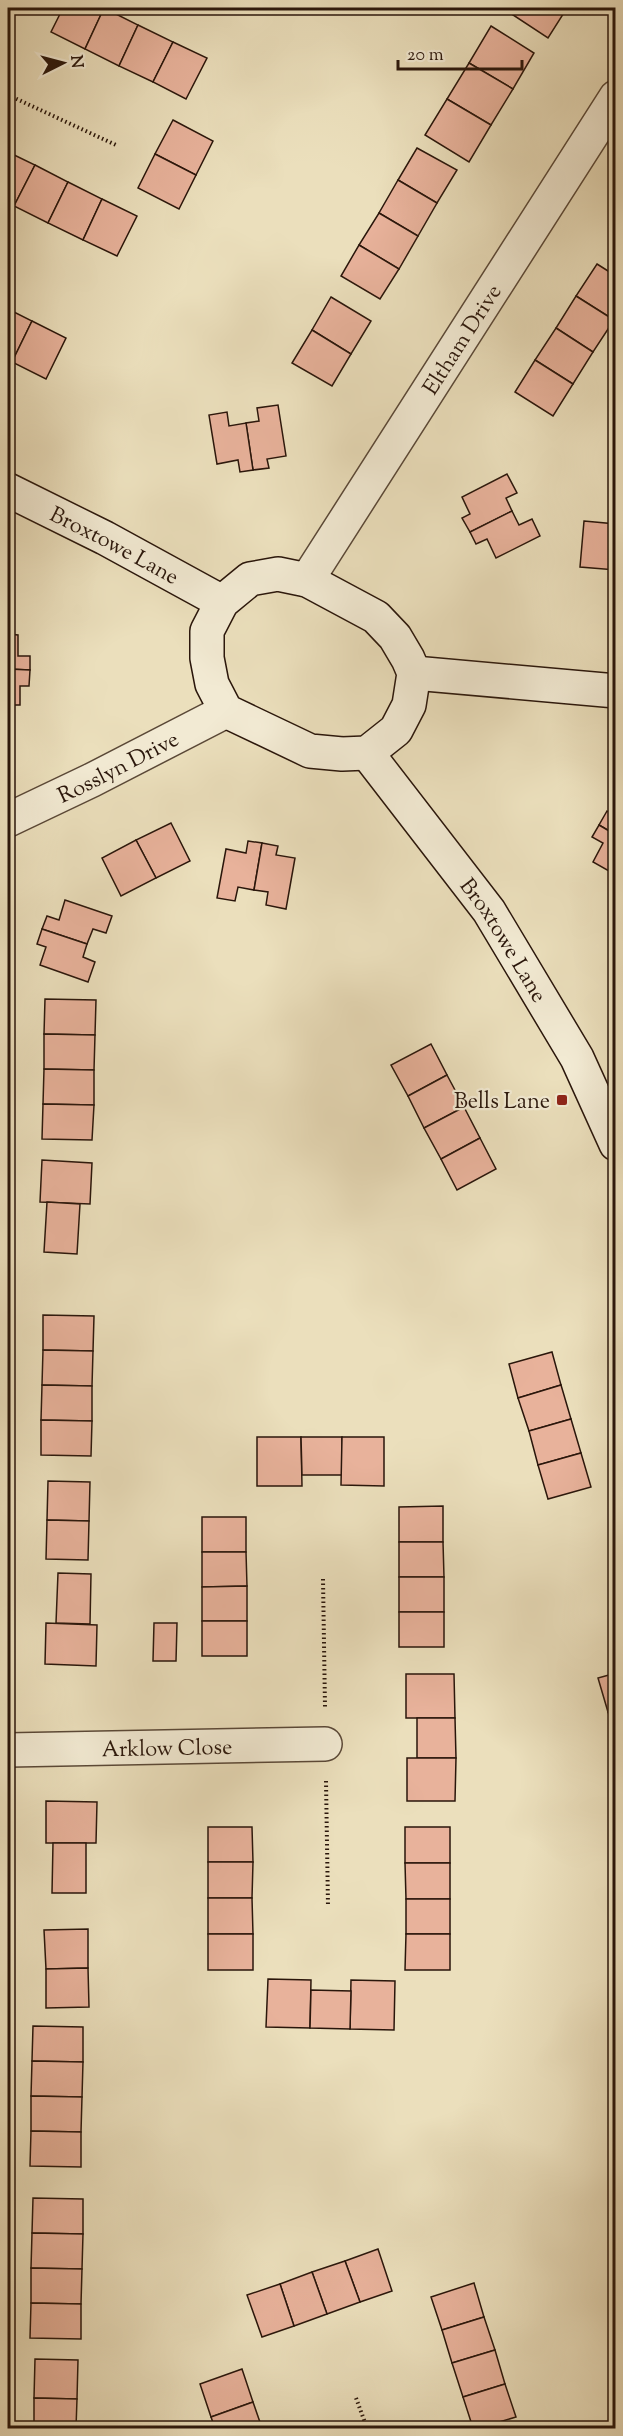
<svg xmlns="http://www.w3.org/2000/svg" width="623" height="2436" viewBox="0 0 623 2436" font-family="'Sorts Mill Goudy',serif">
	<style>
		.building { fill: #e8b29b; stroke: #2a160b; stroke-width: 1.5 }
		.lines { fill: none; stroke-linecap: round; stroke-linejoin: round }
		.minor-casing { stroke: #5a4837; stroke-width: 36 }
		.secondary-casing { stroke: #2a160b; stroke-width: 36 }
		.path { stroke: #2a160b; stroke-width: 4; stroke-dasharray: 1.5 3; stroke-linecap: butt }
		.minor { stroke: #f2ead3; stroke-width: 33 }
		.secondary { stroke: #f2ead3; stroke-width: 33 }
		.poi-dot { fill: #8f2418; stroke: #f2ead3; stroke-width: 2 }
		.labels { text-anchor: middle; stroke-width: 4.5; stroke-linejoin: round; paint-order: stroke }
		.street-label { font-size: 22px; fill: #2a160b; stroke: #f2ead3 }
		.poi-label { font-size: 22px; fill: #2a160b; stroke: #f2ead3; text-anchor: end }
	</style>
	<rect width="100%" height="100%" fill="#ebdfbc"/>
	<filter id="stains"><feTurbulence type="fractalNoise" baseFrequency=".00333" numOctaves="4"/><feColorMatrix values="0 0 0 0 .2 0 0 0 0 .09 0 0 0 0 .02 0 0 0 .5 -.17"/></filter>
	<radialGradient id="worn" r=".72"><stop offset=".6" stop-color="#630" stop-opacity="0"/><stop offset="1" stop-color="#630" stop-opacity=".3"/></radialGradient>
	<g class="building">
		<path d="M 63,8 L 104,8 L 85,49 L 51,32 Z"/>
		<path d="M 104,8 L 138,25 L 119,66 L 85,49 Z"/>
		<path d="M 513,8 L 567,8 L 548,38 L 510,13 Z"/>
		<path d="M 138,25 L 173,42 L 153,82 L 119,66 Z"/>
		<path d="M 491,26 L 534,53 L 513,89 L 469,63 Z"/>
		<path d="M 173,42 L 207,58 L 186,99 L 153,82 Z"/>
		<path d="M 469,63 L 513,89 L 491,125 L 447,99 Z"/>
		<path d="M 447,99 L 491,125 L 469,162 L 425,135 Z"/>
		<path d="M 173,120 L 213,141 L 196,175 L 155,154 Z"/>
		<path d="M 417,148 L 457,170 L 437,203 L 398,180 Z"/>
		<path d="M 8,152 L 35,165 L 14,206 L 8,203 Z"/>
		<path d="M 155,154 L 196,175 L 179,209 L 138,188 Z"/>
		<path d="M 35,165 L 68,182 L 48,223 L 14,206 Z"/>
		<path d="M 398,180 L 437,203 L 418,236 L 379,213 Z"/>
		<path d="M 68,182 L 102,199 L 83,240 L 48,223 Z"/>
		<path d="M 102,199 L 137,216 L 117,256 L 83,240 Z"/>
		<path d="M 379,213 L 418,236 L 399,269 L 359,245 Z"/>
		<path d="M 359,245 L 399,269 L 380,299 L 341,276 Z"/>
		<path d="M 597,264 L 616,276 L 614,320 L 576,296 Z"/>
		<path d="M 576,296 L 614,320 L 593,352 L 556,328 Z"/>
		<path d="M 331,297 L 371,321 L 351,354 L 312,330 Z"/>
		<path d="M 8,309 L 32,321 L 12,362 L 8,360 Z"/>
		<path d="M 32,321 L 66,338 L 46,379 L 12,362 Z"/>
		<path d="M 556,328 L 593,352 L 573,384 L 535,360 Z"/>
		<path d="M 312,330 L 351,354 L 332,386 L 292,363 Z"/>
		<path d="M 535,360 L 573,384 L 553,416 L 515,392 Z"/>
		<path d="M 278,405 L 286,456 L 267,459 L 269,468 L 253,470 L 246,423 L 259,421 L 257,408 Z"/>
		<path d="M 227,412 L 229,426 L 246,423 L 253,470 L 240,472 L 238,460 L 217,464 L 209,415 Z"/>
		<path d="M 507,474 L 517,493 L 506,498 L 512,511 L 470,532 L 462,518 L 470,514 L 462,497 Z"/>
		<path d="M 512,511 L 519,525 L 532,519 L 540,536 L 496,558 L 487,539 L 476,544 L 470,532 Z"/>
		<path d="M 584,521 L 616,524 L 616,570 L 580,567 Z"/>
		<path d="M 8,634 L 18,635 L 18,656 L 30,656 L 30,670 L 8,669 Z"/>
		<path d="M 8,669 L 30,670 L 29,686 L 20,686 L 20,705 L 8,705 Z"/>
		<path d="M 607,811 L 614,816 L 616,814 L 616,835 L 599,825 Z"/>
		<path d="M 171,823 L 190,861 L 156,878 L 136,840 Z"/>
		<path d="M 599,825 L 616,835 L 616,875 L 593,862 L 603,843 L 592,837 Z"/>
		<path d="M 136,840 L 156,878 L 121,896 L 102,858 Z"/>
		<path d="M 248,841 L 262,843 L 254,890 L 238,887 L 235,901 L 217,898 L 226,849 L 246,853 Z"/>
		<path d="M 262,843 L 278,846 L 276,855 L 295,858 L 286,909 L 266,905 L 268,892 L 254,890 Z"/>
		<path d="M 65,900 L 112,916 L 106,933 L 93,929 L 87,944 L 42,929 L 47,916 L 59,920 Z"/>
		<path d="M 42,929 L 87,944 L 83,957 L 95,962 L 88,982 L 40,965 L 46,947 L 37,944 Z"/>
		<path d="M 45,999 L 96,1000 L 95,1035 L 44,1034 Z"/>
		<path d="M 44,1034 L 95,1035 L 94,1070 L 44,1069 Z"/>
		<path d="M 431,1044 L 447,1075 L 408,1096 L 391,1065 Z"/>
		<path d="M 44,1069 L 94,1070 L 94,1105 L 43,1104 Z"/>
		<path d="M 447,1075 L 464,1107 L 424,1128 L 408,1096 Z"/>
		<path d="M 43,1104 L 94,1105 L 92,1140 L 42,1139 Z"/>
		<path d="M 464,1107 L 480,1138 L 441,1159 L 424,1128 Z"/>
		<path d="M 480,1138 L 496,1169 L 457,1190 L 441,1159 Z"/>
		<path d="M 42,1160 L 92,1163 L 90,1204 L 40,1202 Z"/>
		<path d="M 47,1202 L 80,1204 L 77,1254 L 44,1252 Z"/>
		<path d="M 43,1315 L 94,1316 L 93,1351 L 43,1350 Z"/>
		<path d="M 43,1350 L 93,1351 L 92,1386 L 42,1385 Z"/>
		<path d="M 552,1352 L 561,1385 L 518,1398 L 509,1364 Z"/>
		<path d="M 42,1385 L 92,1386 L 92,1421 L 41,1420 Z"/>
		<path d="M 561,1385 L 571,1419 L 529,1431 L 518,1398 Z"/>
		<path d="M 571,1419 L 581,1453 L 538,1465 L 529,1431 Z"/>
		<path d="M 41,1420 L 92,1421 L 91,1456 L 41,1455 Z"/>
		<path d="M 257,1437 L 301,1437 L 302,1486 L 257,1486 Z"/>
		<path d="M 301,1437 L 342,1437 L 342,1475 L 302,1475 Z"/>
		<path d="M 342,1437 L 384,1437 L 384,1486 L 341,1485 Z"/>
		<path d="M 581,1453 L 591,1487 L 548,1499 L 538,1465 Z"/>
		<path d="M 48,1481 L 90,1482 L 89,1521 L 47,1520 Z"/>
		<path d="M 443,1506 L 443,1542 L 399,1542 L 399,1507 Z"/>
		<rect x="202" y="1517" width="44" height="35"/>
		<path d="M 47,1520 L 89,1521 L 88,1560 L 46,1559 Z"/>
		<path d="M 399,1542 L 443,1542 L 444,1577 L 399,1577 Z"/>
		<path d="M 202,1552 L 246,1552 L 247,1586 L 202,1587 Z"/>
		<path d="M 58,1573 L 91,1574 L 90,1624 L 56,1623 Z"/>
		<rect x="399" y="1577" width="45" height="35"/>
		<path d="M 247,1586 L 247,1621 L 202,1621 L 202,1587 Z"/>
		<rect x="399" y="1612" width="45" height="35"/>
		<rect x="202" y="1621" width="45" height="35"/>
		<path d="M 46,1623 L 97,1625 L 96,1666 L 45,1664 Z"/>
		<path d="M 154,1623 L 177,1623 L 176,1661 L 153,1661 Z"/>
		<path d="M 616,1673 L 616,1710 L 608,1712 L 598,1678 Z"/>
		<path d="M 406,1674 L 454,1674 L 455,1718 L 406,1718 Z"/>
		<path d="M 616,1710 L 616,1740 L 608,1712 Z"/>
		<path d="M 417,1718 L 455,1718 L 456,1758 L 417,1758 Z"/>
		<path d="M 407,1758 L 456,1758 L 455,1801 L 407,1801 Z"/>
		<path d="M 46,1801 L 97,1802 L 96,1843 L 46,1843 Z"/>
		<path d="M 208,1827 L 252,1827 L 253,1862 L 208,1862 Z"/>
		<rect x="405" y="1827" width="45" height="36"/>
		<path d="M 53,1843 L 86,1843 L 86,1893 L 52,1893 Z"/>
		<path d="M 208,1862 L 253,1862 L 252,1898 L 208,1898 Z"/>
		<path d="M 405,1863 L 450,1863 L 450,1899 L 406,1899 Z"/>
		<path d="M 208,1898 L 252,1898 L 253,1934 L 208,1934 Z"/>
		<rect x="406" y="1899" width="44" height="35"/>
		<path d="M 88,1929 L 88,1968 L 46,1969 L 44,1930 Z"/>
		<rect x="208" y="1934" width="45" height="36"/>
		<path d="M 406,1934 L 450,1934 L 450,1970 L 405,1970 Z"/>
		<path d="M 88,1968 L 89,2007 L 46,2008 L 46,1969 Z"/>
		<path d="M 268,1979 L 311,1980 L 310,2028 L 266,2027 Z"/>
		<path d="M 351,1980 L 395,1981 L 394,2030 L 350,2029 Z"/>
		<path d="M 311,1990 L 351,1991 L 350,2029 L 310,2028 Z"/>
		<path d="M 33,2026 L 83,2027 L 83,2062 L 32,2061 Z"/>
		<path d="M 32,2061 L 83,2062 L 82,2097 L 31,2096 Z"/>
		<path d="M 31,2096 L 82,2097 L 81,2132 L 31,2131 Z"/>
		<path d="M 31,2131 L 81,2132 L 81,2167 L 30,2166 Z"/>
		<path d="M 616,2151 L 616,2174 L 609,2154 Z"/>
		<path d="M 33,2198 L 83,2199 L 83,2234 L 32,2233 Z"/>
		<path d="M 32,2233 L 83,2234 L 82,2269 L 31,2268 Z"/>
		<path d="M 378,2249 L 392,2291 L 360,2302 L 345,2261 Z"/>
		<path d="M 345,2261 L 360,2302 L 327,2314 L 312,2272 Z"/>
		<path d="M 31,2268 L 82,2269 L 81,2304 L 31,2303 Z"/>
		<path d="M 312,2272 L 327,2314 L 294,2326 L 280,2284 Z"/>
		<path d="M 474,2283 L 484,2317 L 442,2330 L 431,2297 Z"/>
		<path d="M 280,2284 L 294,2326 L 262,2337 L 247,2295 Z"/>
		<path d="M 31,2303 L 81,2304 L 81,2339 L 30,2338 Z"/>
		<path d="M 484,2317 L 495,2350 L 452,2363 L 442,2330 Z"/>
		<path d="M 495,2350 L 505,2384 L 463,2397 L 452,2363 Z"/>
		<path d="M 35,2359 L 78,2360 L 77,2399 L 34,2398 Z"/>
		<path d="M 242,2369 L 253,2402 L 211,2417 L 200,2384 Z"/>
		<path d="M 505,2384 L 516,2417 L 479,2428 L 473,2428 L 463,2397 Z"/>
		<path d="M 34,2398 L 77,2399 L 76,2428 L 34,2428 Z"/>
		<path d="M 253,2402 L 262,2428 L 215,2428 L 211,2417 Z"/>
	</g>
	<g class="lines">
		<g class="minor-casing">
			<g id="minor">
				<path id="s1" d="M 307,580 L 616,97"/>
				<path id="s2" d="M 8,820 L 92,780 L 226,711"/>
				<path id="s3" d="M 8,1750 L 325,1744"/>
			</g>
		</g>
		<g class="secondary-casing">
			<g id="secondary">
				<path id="s4" d="M 8,490 L 105,538 L 222,602"/>
				<path d="M 278,574 L 307,580 L 376,617 L 395,637 L 408,659 L 414,673 L 409,705 L 396,730 L 367,753 L 342,754 L 310,751 L 226,711 L 212,684 L 207,658 L 207,631 L 222,602 L 250,579 Z"/>
				<path d="M 414,673 L 616,691"/>
				<path id="s5" d="M 367,753 L 489,911 L 577,1058 L 616,1144"/>
			</g>
		</g>
		<g class="path">
			<path d="M 8,95 L 116,145"/>
			<path d="M 323,1579 L 325,1707"/>
			<path d="M 326,1781 L 328,1906"/>
			<path d="M 356,2398 L 367,2428"/>
		</g>
		<use href="#minor" class="minor"/>
		<use href="#secondary" class="secondary"/>
	</g>
	<rect class="poi-dot" x="556" y="1094" width="12" height="12" rx="3"/>
	<g class="labels">
		<g class="street-label">
			<text dy="8" stroke="none"><textPath href="#s1" startOffset="286">Eltham Drive</textPath></text>
			<text dy="8" stroke="none"><textPath href="#s4" startOffset="120">Broxtowe Lane</textPath></text>
			<text dy="8" stroke="none"><textPath href="#s2" startOffset="122">Rosslyn Drive</textPath></text>
			<text dy="8" stroke="none"><textPath href="#s5" startOffset="232">Broxtowe Lane</textPath></text>
			<text dy="8" stroke="none"><textPath href="#s3" startOffset="159">Arklow Close</textPath></text>
		</g>
		<g class="poi-label">
			<text x="550" y="1108">Bells Lane</text>
		</g>
	</g>
	<rect width="623" height="2436" fill="none" stroke="#ebdfbc" stroke-width="30"/>
	<rect x="9" y="9" width="605" height="2418" fill="none" stroke="#2a160b" stroke-width="3"/>
	<rect x="15" y="15" width="593" height="2406" fill="none" stroke="#2a160b" stroke-width="1.5"/>
	<g transform="translate(63 63) rotate(84)" stroke="#f2ead3" stroke-width="4.5" paint-order="stroke">
	<path d="M0-4.5L10 22L0 15L-10 22Z" fill="#2a160b"/>
	<text y="-9" font-size="16" font-weight="bold" text-anchor="middle" fill="#2a160b">N</text>
	</g>
	<path d="M398 60v9h124v-9" fill="none" stroke="#2a160b" stroke-width="3"/>
	<text x="407" y="60" font-size="18" fill="#2a160b" stroke="#f2ead3" stroke-width="4.5" paint-order="stroke">20 m</text>
	<rect width="100%" height="100%" filter="url(#stains)"/>
	<rect width="100%" height="100%" fill="url(#worn)"/>
</svg>
